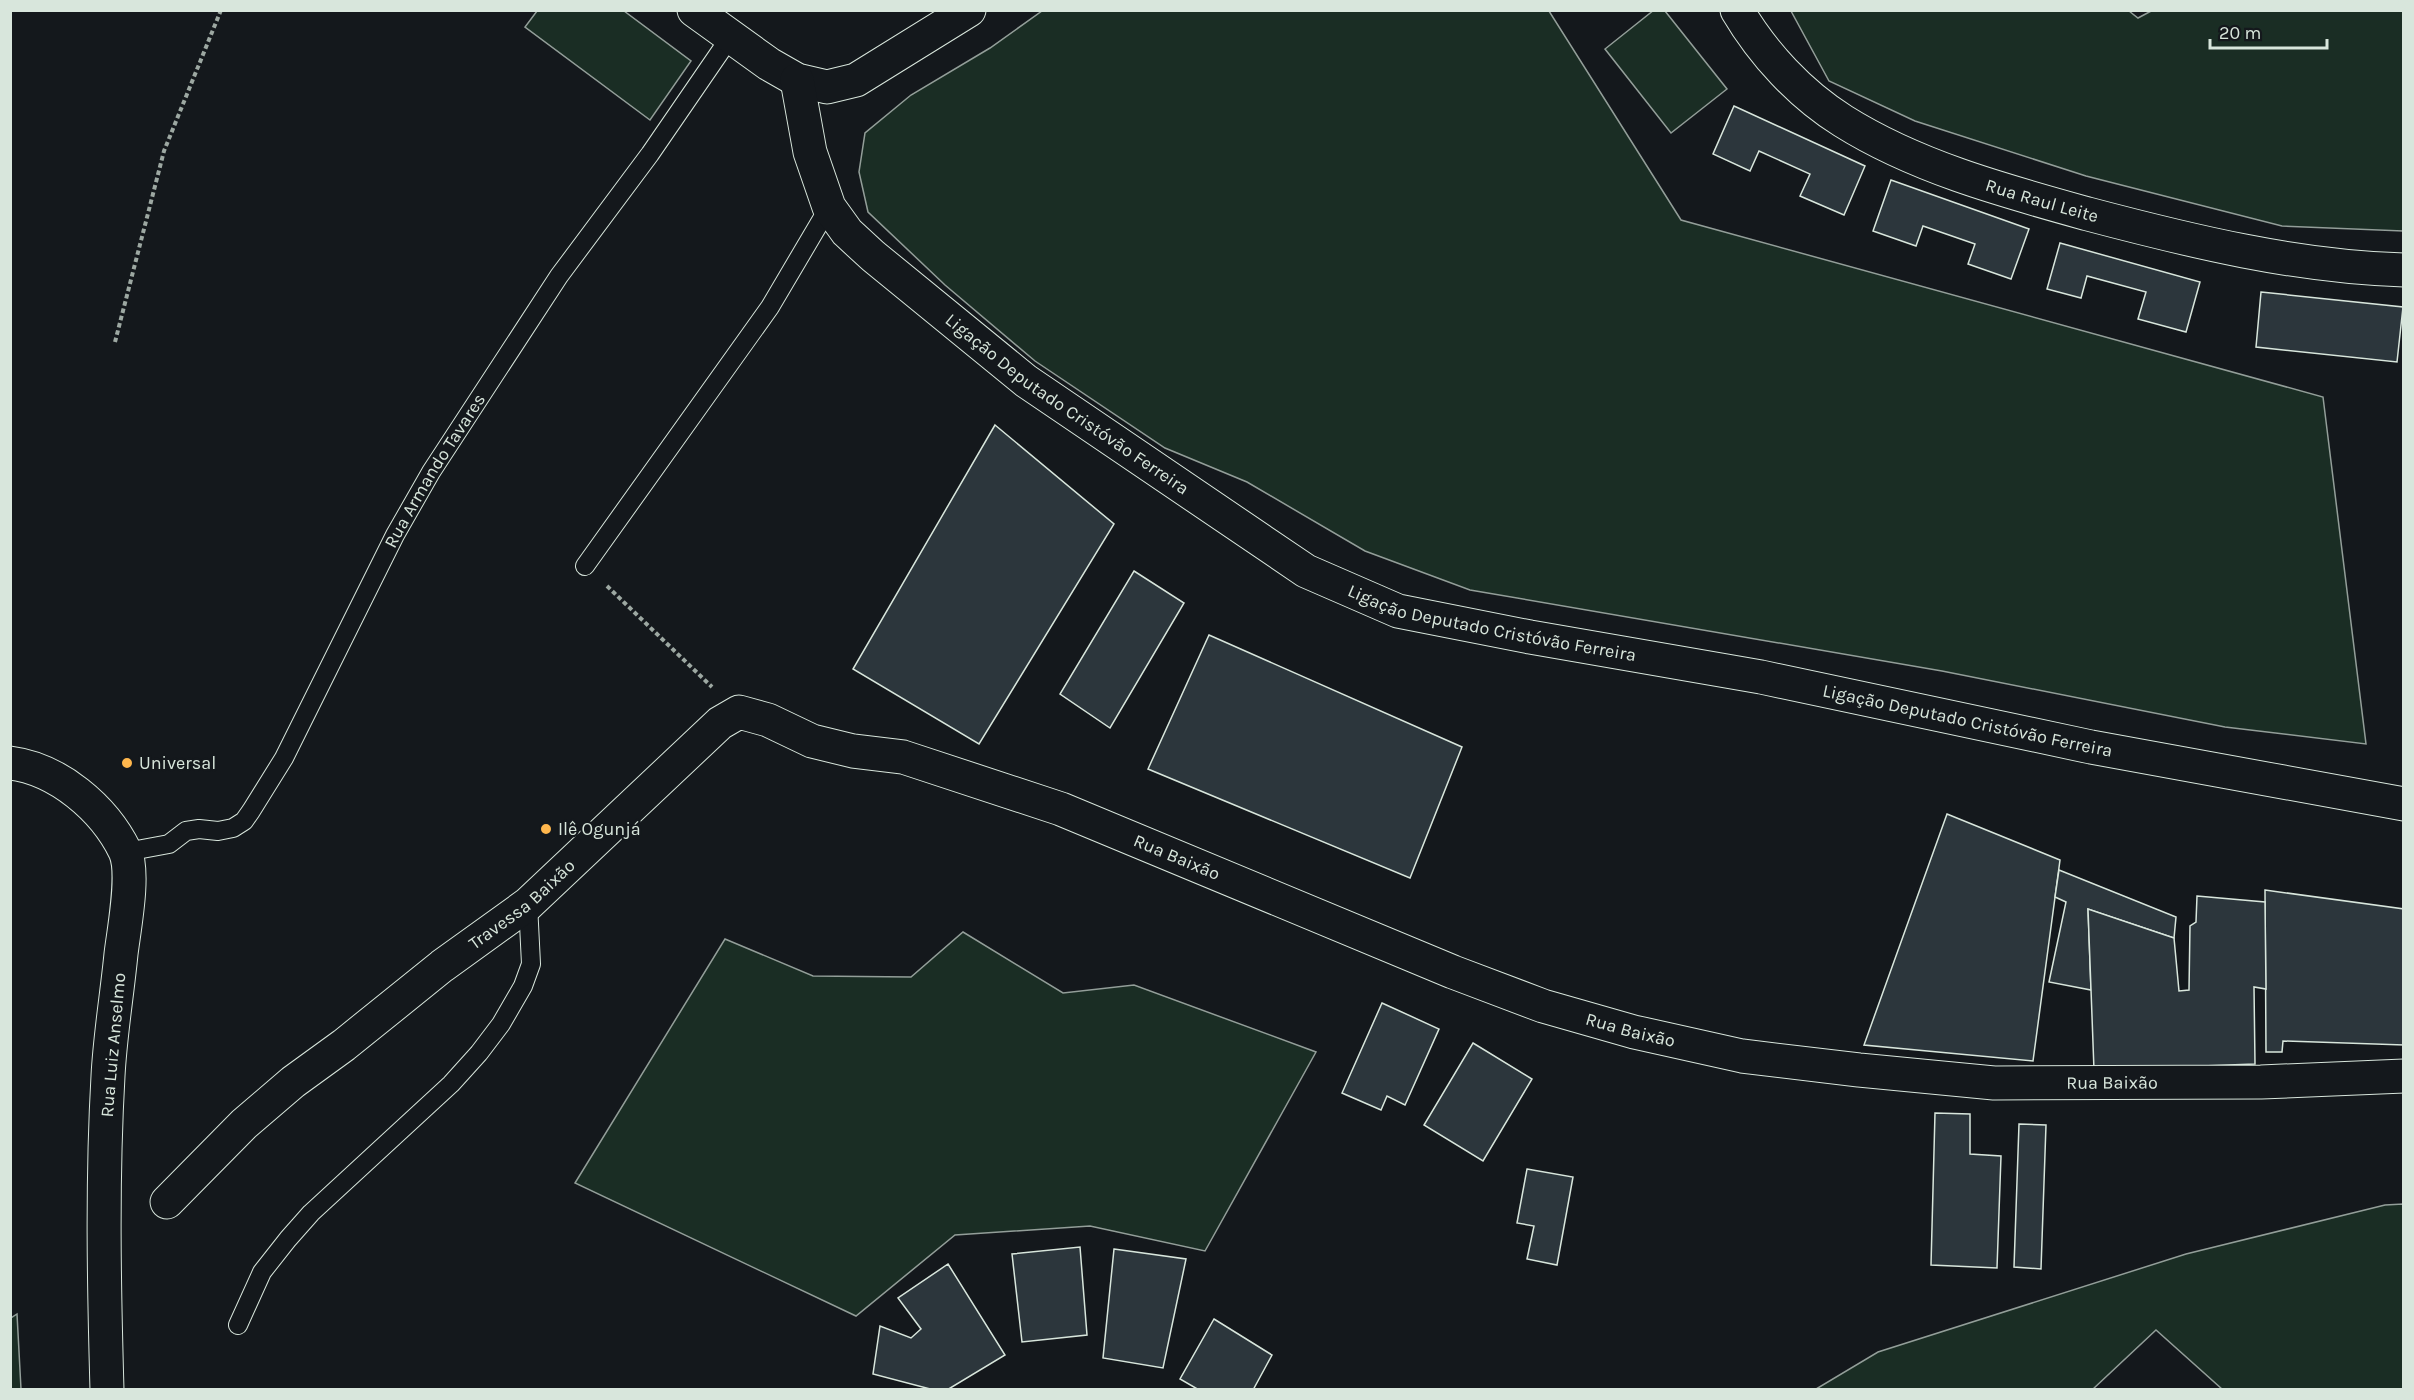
<svg xmlns="http://www.w3.org/2000/svg" width="2414" height="1400" viewBox="0 0 2414 1400" font-family="Karla,sans-serif">
	<style>
		.green { fill: #1a2d24; stroke: #939e99; stroke-width: 1.5 }
		.building { fill: #2c363c; stroke: #d8e6dc; stroke-width: 1.5 }
		.lines { fill: none; stroke-linecap: round; stroke-linejoin: round }
		.lane-casing { stroke: #d8e6dc; stroke-width: 20 }
		.street-casing { stroke: #d8e6dc; stroke-width: 35 }
		.secondary-casing { stroke: #d8e6dc; stroke-width: 35 }
		.path { stroke: #9da8a2; stroke-width: 4; stroke-dasharray: 4.5 3; stroke-linecap: butt }
		.lane { stroke: #14181c; stroke-width: 18 }
		.street { stroke: #14181c; stroke-width: 33 }
		.secondary { stroke: #14181c; stroke-width: 33 }
		.poi-dot { fill: #ffb74d; stroke: #14181c; stroke-width: 2 }
		.labels { text-anchor: middle; stroke-width: 4.5; stroke-linejoin: round; paint-order: stroke }
		.street-label { font-size: 18px; fill: #d8e6dc; stroke: #14181c }
		.poi-label { font-size: 18px; fill: #d8e6dc; stroke: #14181c; text-anchor: start }
	</style>
	<rect width="100%" height="100%" fill="#14181c"/>
	<g class="green">
		<path d="M 1654,10 L 1665,11 L 1727,89 L 1671,133 L 1605,49 Z"/>
		<path d="M 537,11 L 624,11 L 691,61 L 650,120 L 525,27 Z"/>
		<path d="M 1042,11 L 1549,11 L 1681,220 L 2323,397 L 2366,744 L 2225,727 L 1942,671 L 1470,590 L 1365,551 L 1247,482 L 1165,448 L 1035,361 L 945,285 L 868,212 L 859,172 L 865,133 L 911,95 L 990,48 Z"/>
		<path d="M 2129,11 L 2138,18 L 2153,10 L 2403,11 L 2403,231 L 2282,226 L 2086,176 L 1915,121 L 1829,81 L 1791,11 Z"/>
		<path d="M 963,932 L 1063,993 L 1134,985 L 1316,1052 L 1205,1251 L 1090,1226 L 955,1235 L 856,1316 L 575,1183 L 725,939 L 813,976 L 911,977 Z"/>
		<path d="M 2403,1204 L 2403,1389 L 2222,1389 L 2156,1330 L 2093,1389 L 1816,1389 L 1878,1352 L 2186,1254 L 2385,1205 Z"/>
		<path d="M 17,1314 L 21,1389 L 11,1389 L 11,1318 Z"/>
	</g>
	<g class="building">
		<path d="M 1734,106 L 1865,166 L 1844,215 L 1800,196 L 1810,174 L 1759,151 L 1750,171 L 1713,154 Z"/>
		<path d="M 1891,180 L 2029,229 L 2011,279 L 1968,264 L 1975,244 L 1923,226 L 1916,246 L 1873,231 Z"/>
		<path d="M 2060,243 L 2200,282 L 2186,332 L 2138,319 L 2146,292 L 2087,276 L 2081,298 L 2047,289 Z"/>
		<path d="M 2261,292 L 2403,307 L 2397,362 L 2256,347 Z"/>
		<path d="M 995,425 L 1114,524 L 979,744 L 853,669 Z"/>
		<path d="M 1134,571 L 1184,603 L 1110,728 L 1060,694 Z"/>
		<path d="M 1209,635 L 1462,747 L 1410,878 L 1148,769 Z"/>
		<path d="M 1947,814 L 2060,860 L 2033,1061 L 1864,1045 Z"/>
		<path d="M 2059,870 L 2176,917 L 2174,938 L 2088,909 L 2091,990 L 2049,982 L 2066,902 L 2055,897 Z"/>
		<path d="M 2265,890 L 2404,909 L 2404,1045 L 2283,1041 L 2282,1052 L 2266,1052 Z"/>
		<path d="M 2197,896 L 2265,902 L 2266,989 L 2254,987 L 2255,1064 L 2094,1070 L 2088,909 L 2174,938 L 2179,991 L 2189,990 L 2190,926 L 2196,922 Z"/>
		<path d="M 1382,1003 L 1439,1029 L 1405,1105 L 1387,1096 L 1381,1110 L 1342,1093 Z"/>
		<path d="M 1473,1043 L 1532,1079 L 1483,1161 L 1424,1125 Z"/>
		<path d="M 1935,1113 L 1970,1114 L 1970,1154 L 2001,1156 L 1997,1268 L 1931,1265 Z"/>
		<path d="M 2019,1124 L 2046,1125 L 2041,1269 L 2014,1267 Z"/>
		<path d="M 1527,1169 L 1573,1177 L 1557,1265 L 1527,1259 L 1534,1226 L 1517,1223 Z"/>
		<path d="M 1080,1247 L 1087,1335 L 1022,1342 L 1012,1254 Z"/>
		<path d="M 1114,1249 L 1186,1259 L 1163,1368 L 1103,1358 Z"/>
		<path d="M 948,1264 L 1005,1355 L 947,1390 L 934,1390 L 873,1374 L 880,1326 L 911,1338 L 921,1329 L 898,1298 Z"/>
		<path d="M 1214,1319 L 1272,1355 L 1253,1390 L 1199,1390 L 1180,1379 Z"/>
	</g>
	<g class="lines">
		<g class="lane-casing">
			<g id="lane">
				<path d="M 585,566 L 770,307 L 829,207"/>
				<path id="s1" d="M 126,852 L 169,844 L 186,831 L 199,829 L 218,831 L 233,828 L 244,821 L 251,811 L 284,758 L 395,535 L 431,472 L 559,276 L 650,154 L 731,36"/>
				<path d="M 238,1325 L 262,1272 L 288,1239 L 311,1213 L 451,1084 L 479,1053 L 501,1024 L 523,986 L 531,964 L 528,904"/>
			</g>
		</g>
		<g class="street-casing">
			<g id="street">
				<path d="M 694,10 L 769,64 L 797,80 L 827,87 L 856,80 L 969,10"/>
				<path id="s2" d="M 797,80 L 810,152 L 829,207 L 847,232 L 873,256 L 1026,381 L 1306,571 L 1398,611 L 1530,637 L 1761,677 L 2091,747 L 2404,804"/>
				<path id="s3" d="M 167,1202 L 244,1124 L 293,1082 L 344,1045 L 442,966 L 528,904 L 720,723 L 739,712 L 768,720 L 812,741 L 853,751 L 903,757 L 1061,809 L 1453,972 L 1543,1006 L 1634,1032 L 1742,1056 L 1859,1070 L 1994,1083 L 2261,1082 L 2404,1076"/>
			</g>
		</g>
		<g class="secondary-casing">
			<g id="secondary">
				<path id="s4" d="M 1737,10 C 1763,54 1800,94 1843,121 C 1916,167 2005,191 2088,214 C 2190,241 2297,267 2404,270"/>
				<path d="M 10,763 C 58,769 104,808 125,851 C 135,873 124,929 121,954 C 117,995 110,1036 108,1076 C 102,1181 104,1285 107,1390"/>
			</g>
		</g>
		<g class="path">
			<path d="M 115,342 L 164,151 L 221,10"/>
			<path d="M 607,586 L 712,687"/>
		</g>
		<use href="#lane" class="lane"/>
		<use href="#street" class="street"/>
		<use href="#secondary" class="secondary"/>
	</g>
	<g class="poi-dot">
		<circle cx="127" cy="763" r="6"/>
		<circle cx="546" cy="829" r="6"/>
	</g>
	<g class="labels">
		<g class="street-label">
			<text dy="6" stroke="none"><textPath href="#s4" startOffset="370">Rua Raul Leite</textPath></text>
			<text dy="6" stroke="none"><textPath href="#s2" startOffset="442">Ligação Deputado Cristóvão Ferreira</textPath></text>
			<text dy="6" stroke="none"><textPath href="#s1" startOffset="525">Rua Armando Tavares</textPath></text>
			<text dy="6" stroke="none"><textPath href="#s2" startOffset="928">Ligação Deputado Cristóvão Ferreira</textPath></text>
			<text dy="6" stroke="none"><textPath href="#s2" startOffset="1414">Ligação Deputado Cristóvão Ferreira</textPath></text>
			<text dy="6" stroke="none"><textPath href="#s3" startOffset="1218">Rua Baixão</textPath></text>
			<text dy="6" stroke="none"><textPath href="#s3" startOffset="464">Travessa Baixão</textPath></text>
			<text dy="6" stroke="none"><textPath href="#s3" startOffset="1704">Rua Baixão</textPath></text>
			<text transform="translate(113 1045) rotate(-85)" y="6">Rua Luiz Anselmo</text>
			<text dy="6" stroke="none"><textPath href="#s3" startOffset="2190">Rua Baixão</textPath></text>
		</g>
		<g class="poi-label">
			<text x="139" y="769">Universal</text>
			<text x="558" y="835">Ilê Ogunjá</text>
		</g>
	</g>
	<rect width="2414" height="1400" fill="none" stroke="#d8e6dc" stroke-width="24"/>
	<path d="M2210 39v9h117v-9" fill="none" stroke="#d8e6dc" stroke-width="3"/>
	<text x="2219" y="39" font-size="18" fill="#d8e6dc" stroke="#14181c" stroke-width="4.5" paint-order="stroke">20 m</text>
</svg>
